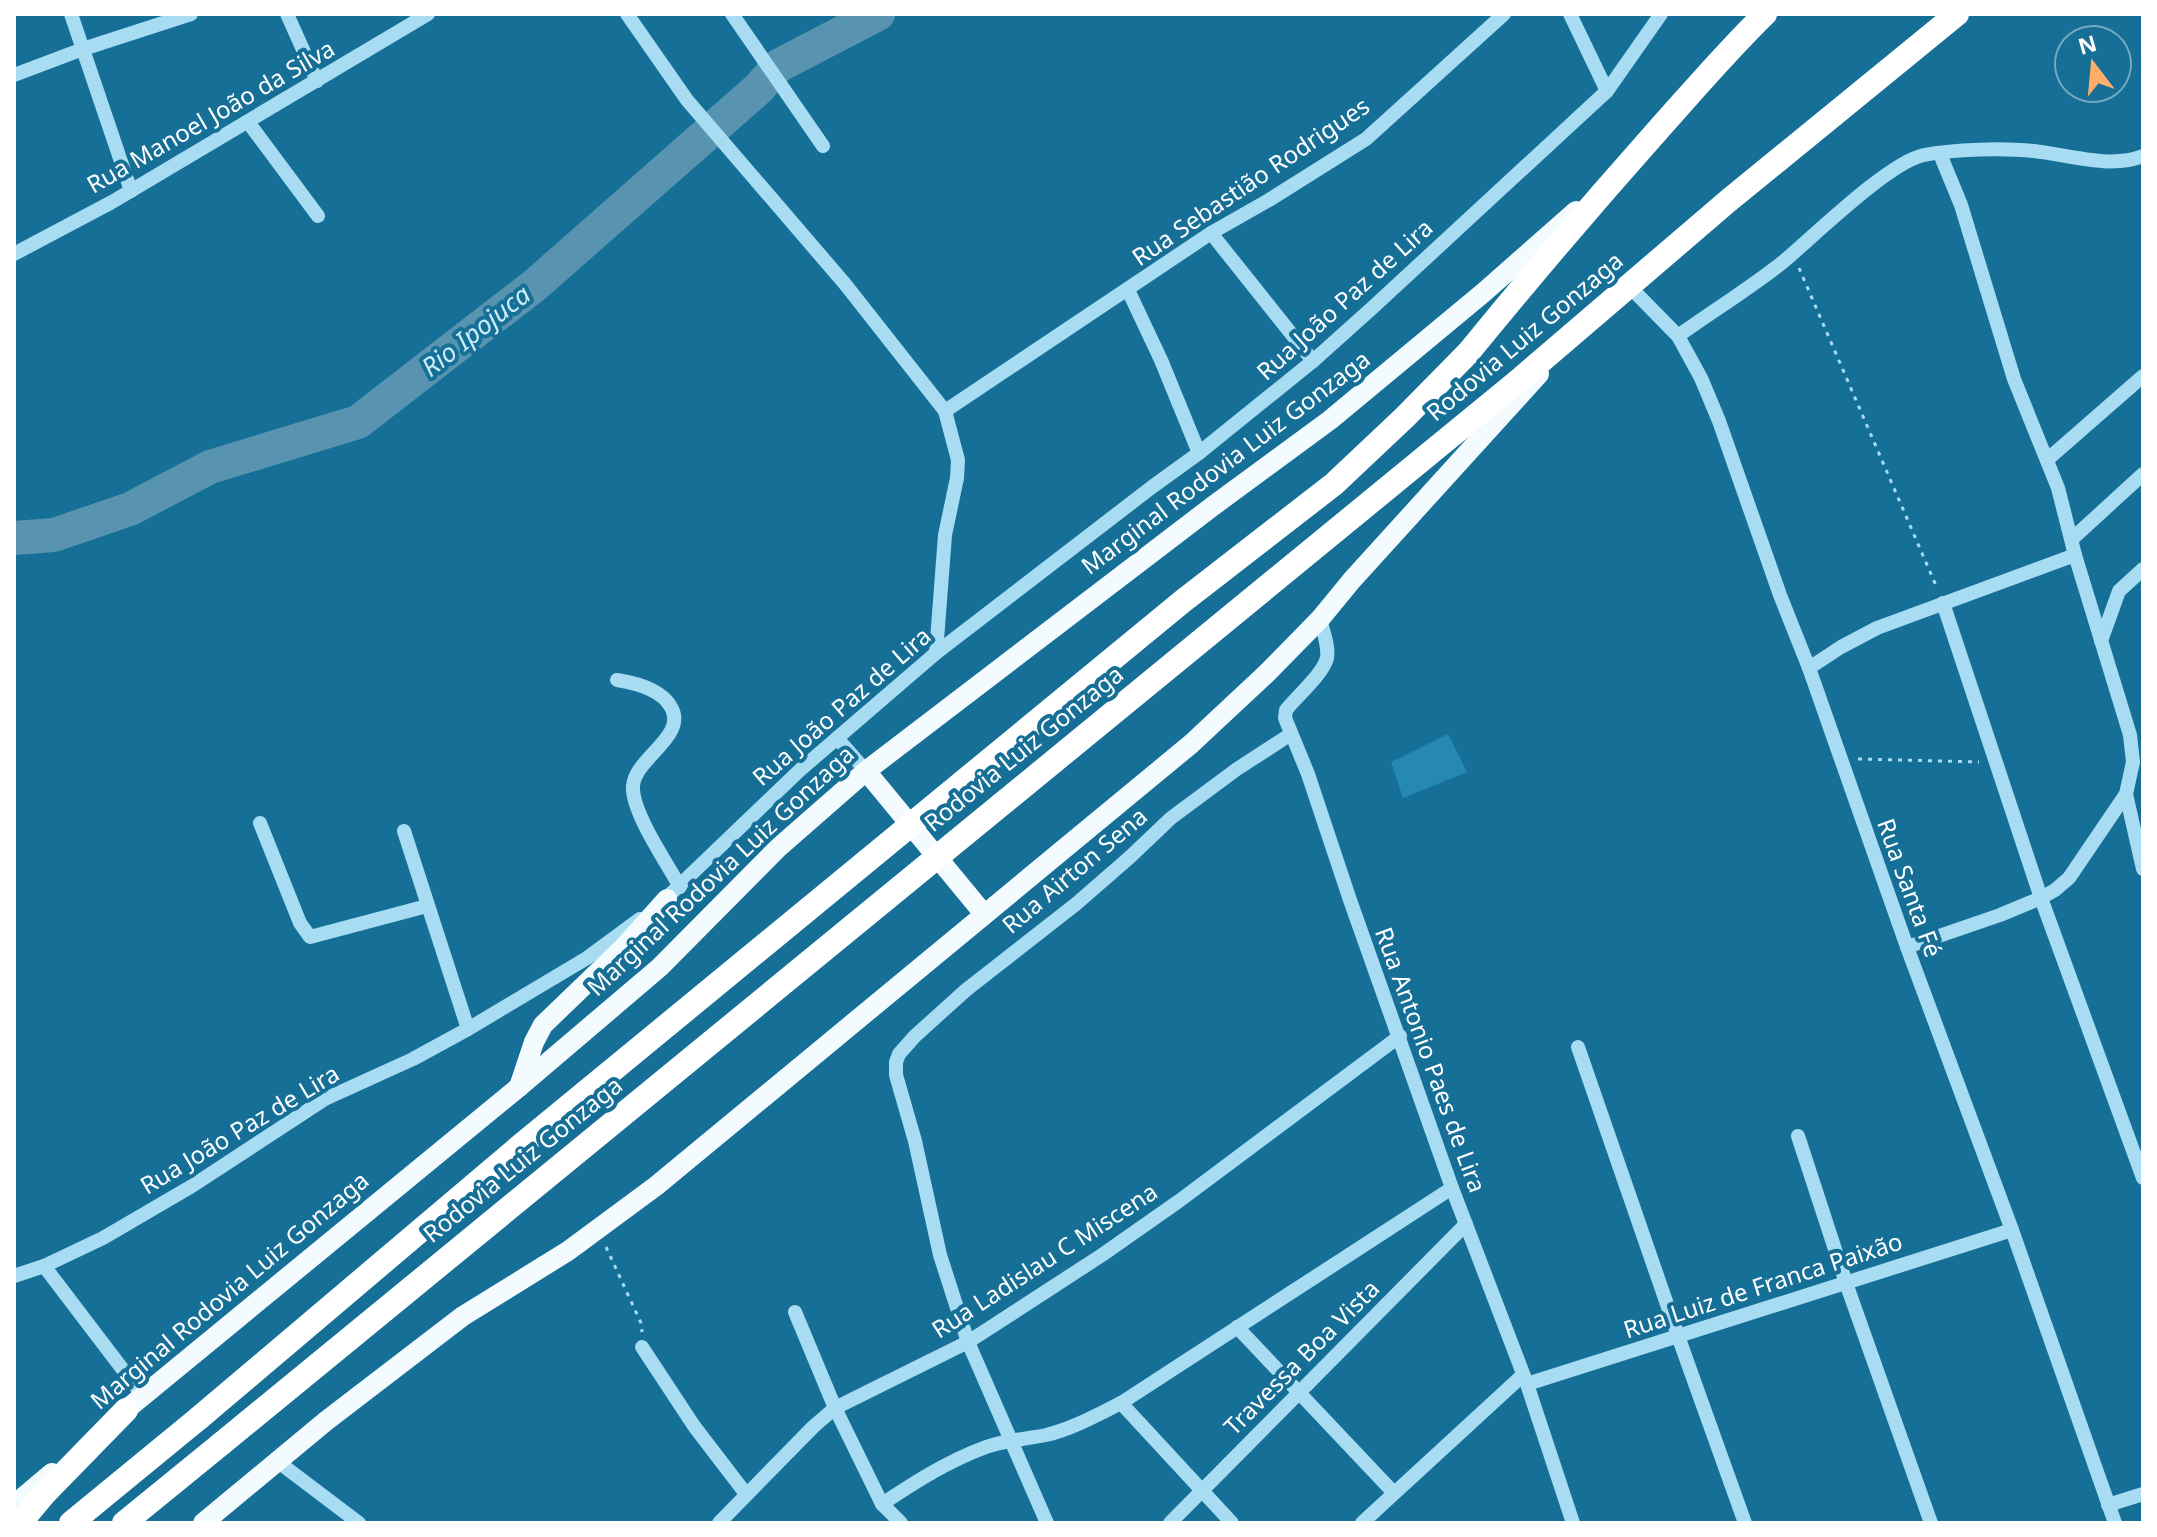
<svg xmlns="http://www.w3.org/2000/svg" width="2157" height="1537" viewBox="0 0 2157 1537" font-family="'Noto Sans',sans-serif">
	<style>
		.green { fill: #2589b4 }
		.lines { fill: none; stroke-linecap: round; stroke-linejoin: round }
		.river { stroke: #5894af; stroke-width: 34 }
		.path { stroke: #a8dcf2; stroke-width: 3; stroke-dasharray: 4 6; stroke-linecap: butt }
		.minor { stroke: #a8dcf2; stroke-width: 14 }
		.major { stroke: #f3fbff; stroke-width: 20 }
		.highway { stroke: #fff; stroke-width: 24 }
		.highway-bridge { stroke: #fff; stroke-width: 24 }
		.labels { text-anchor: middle; stroke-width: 8; stroke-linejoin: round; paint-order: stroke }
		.street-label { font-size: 24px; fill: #fff; stroke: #156f97 }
		.water-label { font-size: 26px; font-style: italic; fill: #caedfa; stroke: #156f97 }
	</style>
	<rect width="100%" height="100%" fill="#156f97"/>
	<path class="green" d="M 1448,734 L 1467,772 L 1403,798 L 1391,762 Z"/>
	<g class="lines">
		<path class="river" d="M 14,538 L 54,535 L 130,509 L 210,467 L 358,422 L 535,285 L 759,88 L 778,66 L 878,14"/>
		<g class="path">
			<path d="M 1799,268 L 1937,588"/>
			<path d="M 1858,759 L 1979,762"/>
			<path d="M 606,1247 L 641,1323 L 642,1332"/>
		</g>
		<g class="minor">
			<path d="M 71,14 L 131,191"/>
			<path d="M 287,14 L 317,81"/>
			<path d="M 627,14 L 687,100 L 845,284 L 945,411 L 958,460 L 957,478 L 945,535 L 936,653"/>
			<path d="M 732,14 L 823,146"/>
			<path d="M 1570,14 L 1607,91"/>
			<path d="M 14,75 L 83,49 L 191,14"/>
			<path d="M 248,122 L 318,216"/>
			<path d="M 1940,154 L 1961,205 L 2014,379 L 2058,488 L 2075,555"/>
			<path d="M 1211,233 L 1313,361"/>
			<path d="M 14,254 L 112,202 L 428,14"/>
			<path d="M 1630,287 L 1678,336 L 1701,378 L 1719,421 L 1780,595 L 1809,668 L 1907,947 L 2012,1230 L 2115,1523"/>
			<path d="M 1128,290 L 1161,360 L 1199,453"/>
			<path d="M 1678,336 C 1713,311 1750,288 1783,262 C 1814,236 1889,162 1924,155 C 1955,149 2003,148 2034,151 C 2069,155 2110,169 2143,156"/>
			<path d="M 945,411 L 1211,233 L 1269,200 L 1366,139 L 1504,14"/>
			<path d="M 2048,459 L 2143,376"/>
			<path d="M 2072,539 L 2143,474"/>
			<path d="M 1943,603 L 2041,898 L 2143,1178"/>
			<path d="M 1320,619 C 1323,631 1329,646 1327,658 C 1323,674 1297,696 1286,710 L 1285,718 L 1308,774 L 1350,900 L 1452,1188 L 1527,1384 L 1573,1523"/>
			<path d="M 2101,641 L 2119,591 L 2143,569"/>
			<path d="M 1809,668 L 1841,647 L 1877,628 L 2075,555 L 2130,735 L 2133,762 L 2126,794 L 2069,878 L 2055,890 L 2041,898 L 2000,915 L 1907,947"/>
			<path d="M 617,680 C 636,683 661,689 671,707 C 688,736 635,758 633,786 C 631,811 667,863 680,887"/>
			<path d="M 837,738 L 866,771"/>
			<path d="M 2126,794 L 2143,869"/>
			<path d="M 260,823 L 300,923 L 310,937 L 427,906"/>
			<path d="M 404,831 L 468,1029"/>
			<path d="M 660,904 L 800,770 L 936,653 L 1152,487 L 1199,453 L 1313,361 L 1371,309 L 1607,91 L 1661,14"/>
			<path d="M 1578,1047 L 1678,1336 L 1745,1523"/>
			<path d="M 1798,1136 L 1846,1283 L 1931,1523"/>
			<path d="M 44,1266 L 103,1238 L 192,1186 L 325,1099 L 413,1059 L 468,1029 L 587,958 L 640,919"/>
			<path d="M 14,1276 L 44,1266 L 143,1396"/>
			<path d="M 795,1312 L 835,1408 L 882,1504 L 901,1523"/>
			<path d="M 1237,1327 L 1394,1493"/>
			<path d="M 642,1347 L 694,1426 L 746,1494"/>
			<path d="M 1527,1384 L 2012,1230"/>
			<path d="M 1121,1403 L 1232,1523"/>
			<path d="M 277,1461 L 359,1523"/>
			<path d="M 882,1504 C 915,1482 948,1461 986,1447 C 1006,1440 1026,1439 1046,1435 C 1072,1429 1097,1415 1121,1403 L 1452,1188"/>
			<path d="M 2108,1505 L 2143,1494"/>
			<path d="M 719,1523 L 813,1427 L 835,1408 L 968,1342 L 1102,1255 L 1179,1201 L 1400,1036"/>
			<path d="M 1047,1523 L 968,1342 L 940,1255 L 915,1141 L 896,1075 L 896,1062 L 899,1054 L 915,1036 L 966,990 L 1076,904 L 1130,857 L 1171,818 L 1237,769 L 1291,734"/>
			<path d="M 1170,1523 L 1466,1224"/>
			<path d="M 1362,1523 L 1523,1375"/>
		</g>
		<g class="major">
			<path d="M 866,771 L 984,914"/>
			<path d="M 519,1087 L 534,1042 L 543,1025 L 623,948 L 667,899"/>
			<path d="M 116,1418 L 519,1087 L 660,967 L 778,848 L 866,771 L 1213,506 L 1330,420 L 1483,293 L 1576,211"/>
			<path d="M 14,1505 L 52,1473"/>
			<path d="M 203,1523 L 326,1421 L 463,1316 L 568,1251 L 656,1186 L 1191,744 L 1267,673 L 1320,619 L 1352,580 L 1539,374"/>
		</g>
		<g class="highway">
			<path d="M 1468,353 C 1530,277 1593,203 1658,130 C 1693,91 1727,51 1765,14"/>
			<path d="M 1518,381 L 1728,201 L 1957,14"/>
			<path d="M 20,1523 L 45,1493 L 126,1410"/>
			<path d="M 71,1523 L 199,1418"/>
			<path d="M 124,1523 L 221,1444"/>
		</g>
		<g class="highway-bridge">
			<path d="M 199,1418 L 519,1147 L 1183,601 L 1334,484 L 1405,417 L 1468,353"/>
			<path d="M 221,1444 L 1518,381"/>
		</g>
	</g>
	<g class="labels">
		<g class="street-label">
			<text transform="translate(211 117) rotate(-30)" y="8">Rua Manoel João da Silva</text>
			<text transform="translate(1251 182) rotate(-34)" y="8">Rua Sebastião Rodrigues</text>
			<text transform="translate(1345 300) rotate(-42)" y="8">Rua João Paz de Lira</text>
			<text transform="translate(1525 337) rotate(-40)" y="8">Rodovia Luiz Gonzaga</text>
			<text transform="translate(1226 463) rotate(-37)" y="8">Marginal Rodovia Luiz Gonzaga</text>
			<text transform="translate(842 707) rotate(-41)" y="8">Rua João Paz de Lira</text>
			<text transform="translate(1024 749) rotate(-39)" y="8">Rodovia Luiz Gonzaga</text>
			<text transform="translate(721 871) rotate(-43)" y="8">Marginal Rodovia Luiz Gonzaga</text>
			<text transform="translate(1075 871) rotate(-40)" y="8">Rua Airton Sena</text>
			<text transform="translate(1909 888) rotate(70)" y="8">Rua Santa Fé</text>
			<text transform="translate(1430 1060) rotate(70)" y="8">Rua Antonio Paes de Lira</text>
			<text transform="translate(240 1130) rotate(-31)" y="8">Rua João Paz de Lira</text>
			<text transform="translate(523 1160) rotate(-39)" y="8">Rodovia Luiz Gonzaga</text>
			<text transform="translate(1045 1261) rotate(-33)" y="8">Rua Ladislau C Miscena</text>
			<text transform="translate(1763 1286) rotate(-18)" y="8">Rua Luiz de Franca Paixão</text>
			<text transform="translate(230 1291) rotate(-40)" y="8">Marginal Rodovia Luiz Gonzaga</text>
			<text transform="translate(1302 1358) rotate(-45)" y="8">Travessa Boa Vista</text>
		</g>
		<g class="water-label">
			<text transform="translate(476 331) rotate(-38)" y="9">Rio Ipojuca</text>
		</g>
	</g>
	<rect width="2157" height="1537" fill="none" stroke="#ffffff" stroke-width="32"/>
	<g transform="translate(2093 64) rotate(344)"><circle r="38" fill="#156f97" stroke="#73a9c1" stroke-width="2"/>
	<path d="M0-6L14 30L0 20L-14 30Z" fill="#ffae69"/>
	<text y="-12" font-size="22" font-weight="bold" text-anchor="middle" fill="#ffffff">N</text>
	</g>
</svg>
